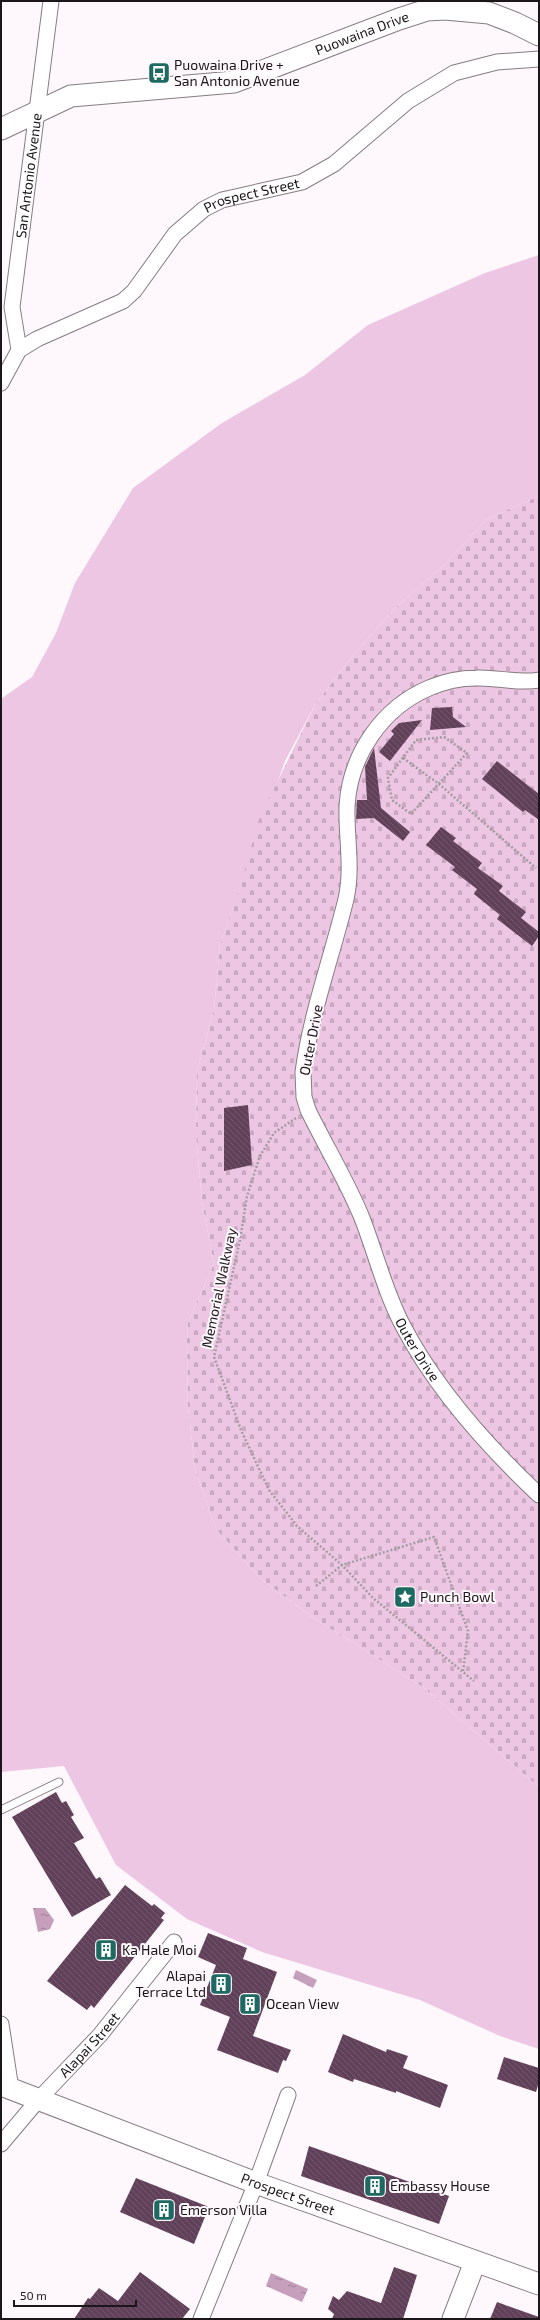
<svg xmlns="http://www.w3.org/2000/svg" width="540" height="2320" viewBox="0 0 540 2320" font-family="'Exo 2',sans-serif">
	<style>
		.green { fill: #edc6e3 }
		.cemetery { fill: url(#cemetery-stones) }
		.water { fill: url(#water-ripples) }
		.building { fill: url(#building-back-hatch) }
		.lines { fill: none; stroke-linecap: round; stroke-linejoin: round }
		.lane-casing { stroke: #867c83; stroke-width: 9 }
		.street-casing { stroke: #867c83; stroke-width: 17 }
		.secondary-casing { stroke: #867c83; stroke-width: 23 }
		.path { stroke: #a39da1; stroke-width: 2.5; stroke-dasharray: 2 2; stroke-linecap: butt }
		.lane { stroke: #fff; stroke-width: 7 }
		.street { stroke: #fff; stroke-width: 15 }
		.secondary { stroke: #fff; stroke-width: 21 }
		.labels { text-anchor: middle; stroke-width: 4; stroke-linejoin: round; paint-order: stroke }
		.street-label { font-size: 14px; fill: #1a1619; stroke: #fef7fc }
		.poi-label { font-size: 14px; fill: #1a1619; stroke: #fef7fc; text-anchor: start }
	</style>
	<defs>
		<pattern id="cemetery-stones" width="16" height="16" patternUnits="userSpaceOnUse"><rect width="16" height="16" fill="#edc6e3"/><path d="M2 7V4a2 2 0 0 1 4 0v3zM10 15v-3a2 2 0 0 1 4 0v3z" fill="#cba9c2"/></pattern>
		<pattern id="water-ripples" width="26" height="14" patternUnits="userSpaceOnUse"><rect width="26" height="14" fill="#c59fbb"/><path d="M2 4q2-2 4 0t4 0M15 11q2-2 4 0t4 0" fill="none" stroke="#9f8197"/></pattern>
		<pattern id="building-back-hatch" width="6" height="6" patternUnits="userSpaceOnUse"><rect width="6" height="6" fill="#614059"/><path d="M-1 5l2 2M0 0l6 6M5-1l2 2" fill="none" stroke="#73586c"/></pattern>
	</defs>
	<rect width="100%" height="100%" fill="#fef7fc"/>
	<path class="green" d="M 539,255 L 539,496 L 487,519 L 444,565 L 396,607 L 354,654 L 315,705 L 285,761 L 220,945 L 214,1010 L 197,1071 L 196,1135 L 202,1202 L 214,1264 L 188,1322 L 187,1341 L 188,1406 L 195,1469 L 216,1529 L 260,1578 L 312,1617 L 423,1687 L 539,1787 L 539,2049 L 500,2036 L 420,2000 L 262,1952 L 187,1919 L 116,1865 L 64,1766 L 1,1772 L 1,699 L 32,677 L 56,633 L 75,583 L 133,488 L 222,423 L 305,375 L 368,325 L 485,273 Z"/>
	<path class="cemetery" d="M 539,496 L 539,1787 L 423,1687 L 312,1617 L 260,1578 L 216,1529 L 195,1469 L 188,1406 L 187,1341 L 188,1322 L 214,1264 L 202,1202 L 196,1135 L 197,1071 L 214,1010 L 220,945 L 241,884 L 259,819 L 315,705 L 354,654 L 396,607 L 444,565 L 487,519 Z"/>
	<g class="water">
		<path d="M 33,1908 L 45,1908 L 54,1920 L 50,1929 L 38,1932 Z"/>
		<path d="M 296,1970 L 317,1980 L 313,1988 L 293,1978 Z"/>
		<path d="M 271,2273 L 308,2289 L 302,2302 L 266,2286 Z"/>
	</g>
	<g class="building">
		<path d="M 452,707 L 453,717 L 466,727 L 430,730 L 432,708 Z"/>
		<path d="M 422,720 L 390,761 L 379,752 L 394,734 L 391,731 L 399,723 Z"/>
		<path d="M 374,748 L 381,808 L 410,832 L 403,841 L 374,818 L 356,819 L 357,800 L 367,800 L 365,767 Z"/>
		<path d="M 497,761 L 539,794 L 539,820 L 525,810 L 523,812 L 482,779 Z"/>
		<path d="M 441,827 L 456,838 L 453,841 L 482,863 L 478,868 L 503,886 L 499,891 L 526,912 L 521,918 L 539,932 L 539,936 L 532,946 L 497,919 L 500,915 L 474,894 L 477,889 L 452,870 L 455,867 L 426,845 Z"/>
		<path d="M 248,1105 L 252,1165 L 224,1171 L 224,1108 Z"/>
		<path d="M 56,1792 L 62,1803 L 66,1801 L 74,1815 L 71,1817 L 84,1838 L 74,1843 L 96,1879 L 100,1877 L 111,1895 L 72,1917 L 12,1817 Z"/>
		<path d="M 125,1885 L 152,1906 L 154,1904 L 165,1913 L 161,1918 L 164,1920 L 94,2008 L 91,2005 L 87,2010 L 47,1981 Z"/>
		<path d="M 208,1933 L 247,1948 L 243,1959 L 277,1972 L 253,2036 L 291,2050 L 286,2061 L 283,2060 L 278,2073 L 217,2050 L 230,2017 L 200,2005 L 216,1965 L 198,1957 Z"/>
		<path d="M 343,2034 L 386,2052 L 387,2049 L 408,2056 L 403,2068 L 448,2085 L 440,2108 L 396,2091 L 396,2093 L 354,2079 L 353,2082 L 328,2072 Z"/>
		<path d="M 504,2057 L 539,2068 L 539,2082 L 536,2092 L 497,2079 Z"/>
		<path d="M 309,2146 L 449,2196 L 439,2224 L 301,2176 Z"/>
		<path d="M 136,2178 L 209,2207 L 194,2244 L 120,2212 Z"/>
		<path d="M 394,2267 L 417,2275 L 403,2319 L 332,2319 L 334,2314 L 328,2309 L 333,2296 L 339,2300 L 347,2291 L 381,2303 Z"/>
		<path d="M 140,2272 L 190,2309 L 182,2319 L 74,2319 L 88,2298 L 90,2299 L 99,2288 L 118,2301 Z"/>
		<path d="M 497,2302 L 539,2317 L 539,2319 L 490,2319 Z"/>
	</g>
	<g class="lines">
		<g class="lane-casing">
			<path id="lane" d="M 1,1810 L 59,1782"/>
		</g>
		<g class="street-casing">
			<g id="street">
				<path id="s1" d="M 19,350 L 12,307 L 51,1"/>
				<path id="s2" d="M 1,383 L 19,350 L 37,339 L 123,301 L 134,291 L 175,234 L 204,209 L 222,200 L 302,182 L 334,164 L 408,101 L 454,73 L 497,62 L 539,59"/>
				<path id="s3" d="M 539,680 C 518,684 497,677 476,678 C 460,678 443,682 429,688 C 382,708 350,755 347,806 C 346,837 353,868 346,899 C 332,956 311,1013 303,1072 L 304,1097 L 308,1110 C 326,1147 347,1181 362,1218 C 376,1254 385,1292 403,1326 C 436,1389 487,1446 539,1495"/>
				<path d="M 1,2024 L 11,2089"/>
				<path id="s4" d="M 1,2144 L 39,2099 L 100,2035 L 174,1942"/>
				<path d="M 201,2319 L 256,2183 L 288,2095"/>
			</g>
		</g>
		<g class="secondary-casing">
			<g id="secondary">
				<path id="s5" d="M 1,129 L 71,96 L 234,82 L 399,19 L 427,10 L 445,9 L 489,13 L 515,23 L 539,35"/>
				<path id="s6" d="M 1,2085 L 256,2183 L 539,2284"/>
				<path d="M 453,2319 L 475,2262"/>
			</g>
		</g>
		<g class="path">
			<path d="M 444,737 L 467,753 L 411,814 L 392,800 L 388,778 L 416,740 Z"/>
			<path d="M 403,758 L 439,784 L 536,868"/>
			<path d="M 296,1118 L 274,1133 L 260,1156 L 247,1196 L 240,1240 L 214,1357 L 241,1430 L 269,1490 L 297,1526 L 342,1565 L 373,1598 L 474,1681"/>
			<path d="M 316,1586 L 342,1565 L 434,1537 L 468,1631 L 463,1672"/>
		</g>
		<use href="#lane" class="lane"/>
		<use href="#street" class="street"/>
		<use href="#secondary" class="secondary"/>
	</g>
	<defs>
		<g id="bus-square" transform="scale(1.15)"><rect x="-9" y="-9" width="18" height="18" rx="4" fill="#1e6961" stroke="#fef7fc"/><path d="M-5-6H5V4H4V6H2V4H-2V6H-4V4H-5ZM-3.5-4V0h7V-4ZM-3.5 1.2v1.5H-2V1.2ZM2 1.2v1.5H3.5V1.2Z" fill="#fff"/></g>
		<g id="sight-square" transform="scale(1.15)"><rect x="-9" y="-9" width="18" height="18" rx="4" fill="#1e6961" stroke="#fef7fc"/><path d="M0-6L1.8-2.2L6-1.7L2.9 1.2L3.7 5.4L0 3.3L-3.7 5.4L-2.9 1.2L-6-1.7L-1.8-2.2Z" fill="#fff"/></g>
		<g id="building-square" transform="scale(1.15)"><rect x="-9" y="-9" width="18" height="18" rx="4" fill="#1e6961" stroke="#fef7fc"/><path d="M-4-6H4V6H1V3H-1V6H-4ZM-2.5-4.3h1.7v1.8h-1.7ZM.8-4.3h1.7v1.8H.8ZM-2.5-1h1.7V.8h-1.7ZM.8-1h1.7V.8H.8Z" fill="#fff"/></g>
	</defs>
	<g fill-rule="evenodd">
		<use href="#bus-square" x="159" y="73"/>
		<use href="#sight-square" x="405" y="1597"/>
		<use href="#building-square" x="106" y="1950"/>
		<use href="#building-square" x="221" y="1984"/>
		<use href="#building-square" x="250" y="2004"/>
		<use href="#building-square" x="375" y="2186"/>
		<use href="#building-square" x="164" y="2210"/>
	</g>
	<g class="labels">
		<g class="street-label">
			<text dy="5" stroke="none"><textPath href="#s5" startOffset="378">Puowaina Drive</textPath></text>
			<text dy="5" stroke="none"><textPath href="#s1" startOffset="176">San Antonio Avenue</textPath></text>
			<text dy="5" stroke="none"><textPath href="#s2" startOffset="326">Prospect Street</textPath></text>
			<text transform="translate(311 1040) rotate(-79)" y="5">Outer Drive</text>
			<text transform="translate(219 1288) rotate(-78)" y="5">Memorial Walkway</text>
			<text dy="5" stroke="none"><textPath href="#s3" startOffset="837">Outer Drive</textPath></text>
			<text dy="5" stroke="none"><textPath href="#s4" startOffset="133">Alapai Street</textPath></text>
			<text dy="5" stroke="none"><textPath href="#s6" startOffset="307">Prospect Street</textPath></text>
		</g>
		<g class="poi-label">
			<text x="174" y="70">Puowaina Drive +<tspan x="174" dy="16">San Antonio Avenue</tspan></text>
			<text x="420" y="1602">Punch Bowl</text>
			<text x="122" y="1955">Ka Hale Moi</text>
			<text x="206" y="1981" text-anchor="end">Alapai<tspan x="206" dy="16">Terrace Ltd</tspan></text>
			<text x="266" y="2009">Ocean View</text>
			<text x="390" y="2191">Embassy House</text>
			<text x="180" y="2215">Emerson Villa</text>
		</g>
	</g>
	<rect width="540" height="2320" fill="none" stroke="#1a1619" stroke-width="4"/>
	<path d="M14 2300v6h122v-6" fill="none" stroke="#1a1619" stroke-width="2"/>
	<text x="20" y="2300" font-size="12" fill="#1a1619" stroke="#fef7fc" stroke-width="3" paint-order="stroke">50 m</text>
</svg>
